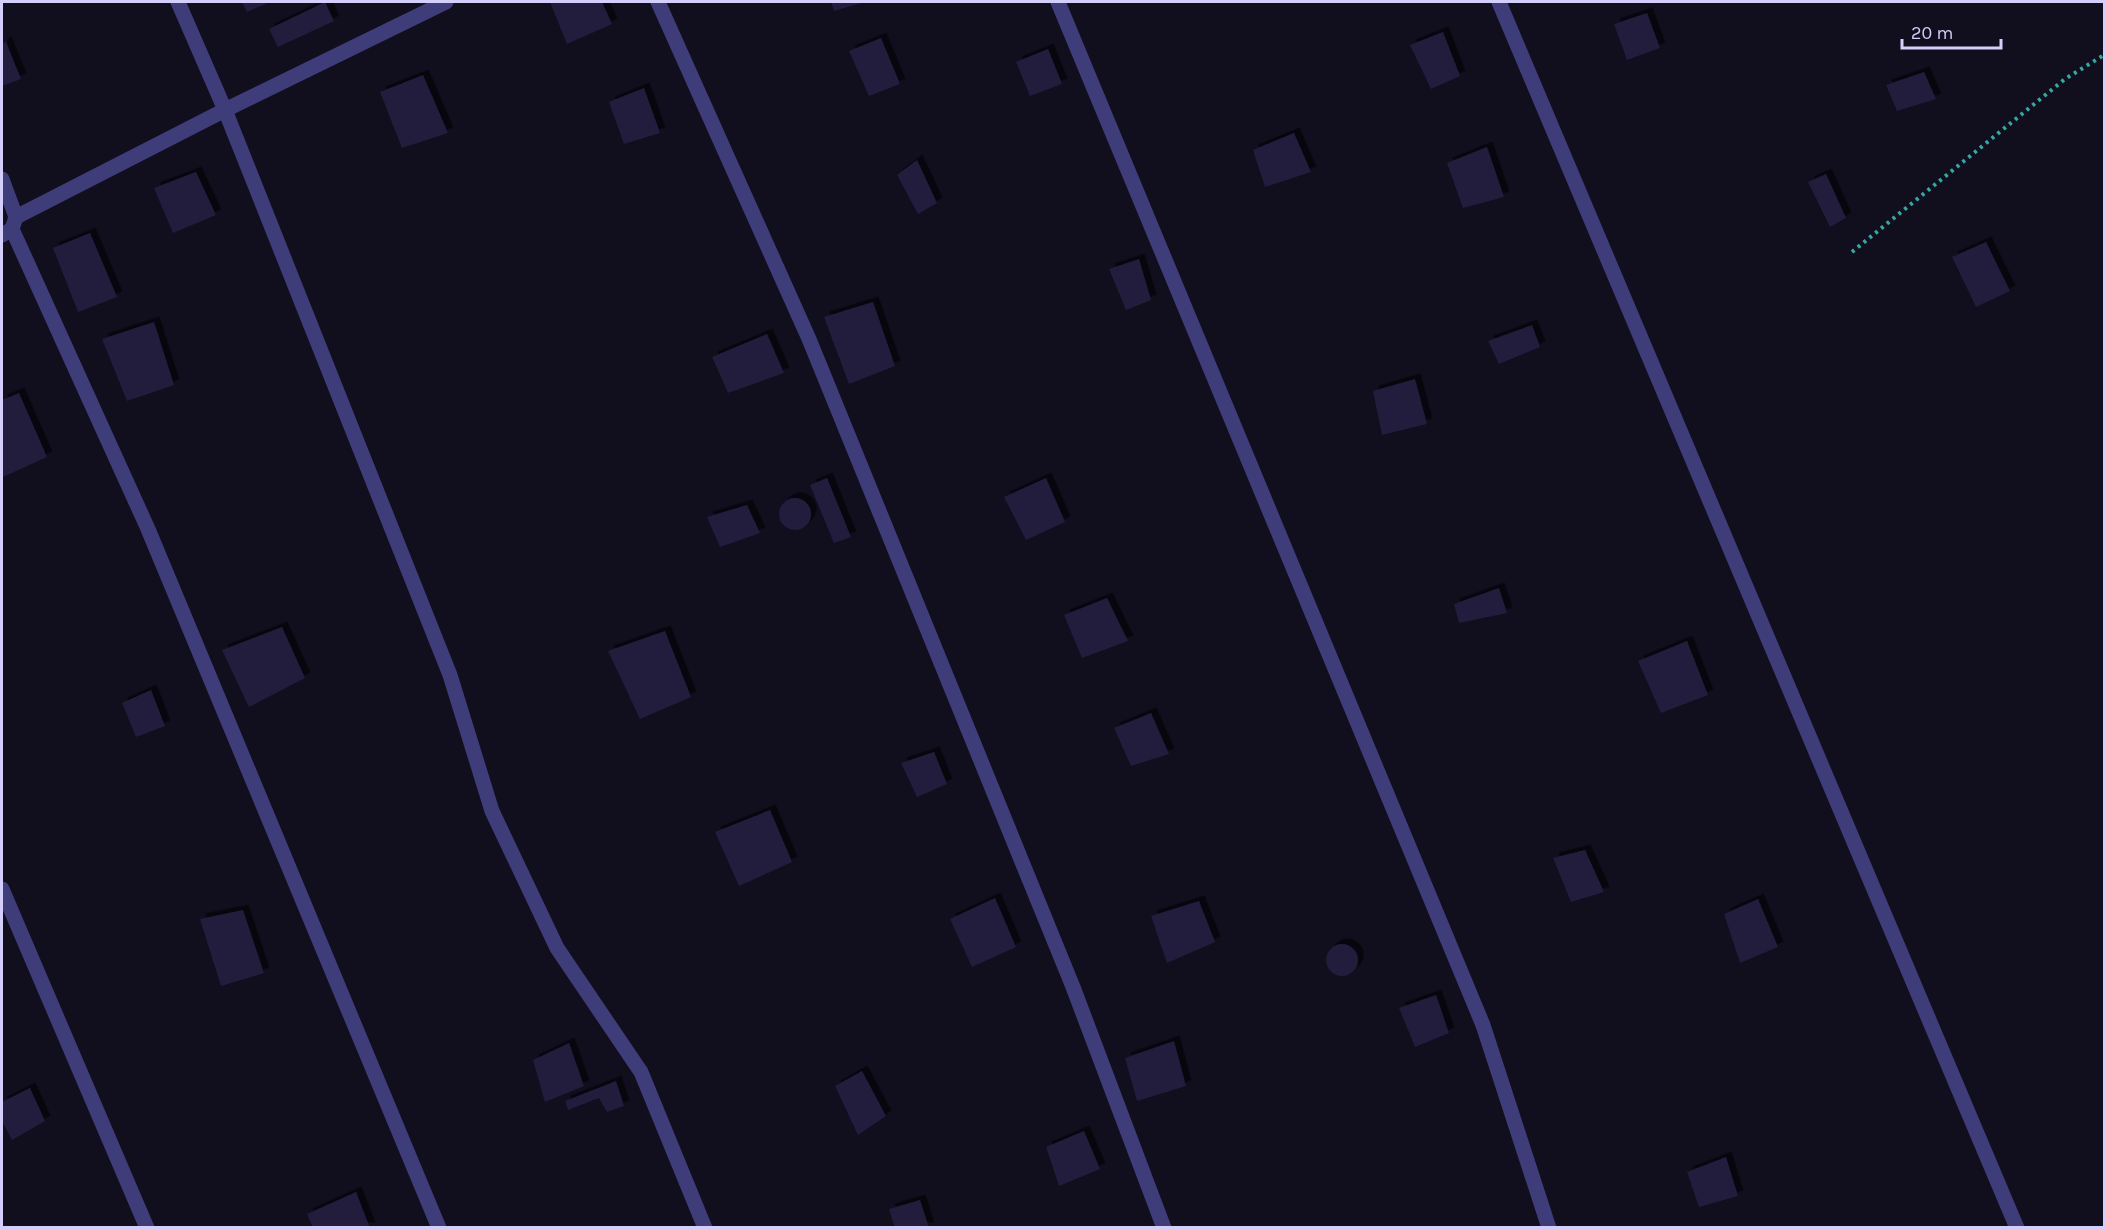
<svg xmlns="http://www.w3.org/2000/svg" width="2106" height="1229" viewBox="0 0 2106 1229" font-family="Karla,sans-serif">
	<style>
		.building { fill: #231b3e; filter: url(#shadow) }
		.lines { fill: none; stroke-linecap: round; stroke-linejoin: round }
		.path { stroke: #36a7a2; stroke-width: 4; stroke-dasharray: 3 4.5; stroke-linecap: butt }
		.street { stroke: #3f3c7a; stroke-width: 15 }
	</style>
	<defs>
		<filter id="shadow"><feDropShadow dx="5.5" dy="-5.5" stdDeviation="0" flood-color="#0009"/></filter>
	</defs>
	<rect width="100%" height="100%" fill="#110e1e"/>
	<g class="building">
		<path d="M 242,2 L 270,2 L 247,12 Z"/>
		<path d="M 325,2 L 334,21 L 278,47 L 269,29 Z"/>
		<path d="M 550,2 L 602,2 L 612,24 L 567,44 Z"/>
		<path d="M 831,2 L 865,2 L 834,11 Z"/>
		<path d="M 1647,13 L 1660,48 L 1627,60 L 1614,24 Z"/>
		<path d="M 1443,32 L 1460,76 L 1431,89 L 1410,45 Z"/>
		<path d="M 881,38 L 900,84 L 869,96 L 849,51 Z"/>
		<path d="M 6,42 L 21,79 L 2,86 L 2,44 Z"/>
		<path d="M 1048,49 L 1062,84 L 1030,96 L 1016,62 Z"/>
		<path d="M 1924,72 L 1936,99 L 1897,111 L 1886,85 Z"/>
		<path d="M 423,75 L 448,133 L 402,148 L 380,92 Z"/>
		<path d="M 644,88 L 660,133 L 624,144 L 609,102 Z"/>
		<path d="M 1294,133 L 1311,172 L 1265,187 L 1253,150 Z"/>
		<path d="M 1487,147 L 1504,197 L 1463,208 L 1447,163 Z"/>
		<path d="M 917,160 L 937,203 L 918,214 L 897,175 Z"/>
		<path d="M 196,172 L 216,215 L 173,233 L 154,188 Z"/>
		<path d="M 1826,174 L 1846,218 L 1830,227 L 1808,182 Z"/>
		<path d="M 90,233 L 117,297 L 78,312 L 53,248 Z"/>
		<path d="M 1986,242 L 2010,291 L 1976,307 L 1952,257 Z"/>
		<path d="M 1139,259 L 1151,300 L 1126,310 L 1109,269 Z"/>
		<path d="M 873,302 L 895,366 L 849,384 L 824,317 Z"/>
		<path d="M 154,322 L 174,385 L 127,401 L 102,339 Z"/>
		<path d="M 1532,325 L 1540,347 L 1499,364 L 1488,341 Z"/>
		<path d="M 767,334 L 784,373 L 728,393 L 712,357 Z"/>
		<path d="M 1415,379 L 1427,424 L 1382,435 L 1373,391 Z"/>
		<path d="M 19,393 L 47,457 L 3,477 L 2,474 L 2,400 Z"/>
		<path d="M 827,478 L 851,537 L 834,543 L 810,485 Z"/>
		<path d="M 1046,478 L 1065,522 L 1026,540 L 1004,497 Z"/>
		<circle cx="795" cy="514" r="16"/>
		<path d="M 747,505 L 760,533 L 720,547 L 707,517 Z"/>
		<path d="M 1499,588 L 1507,613 L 1459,623 L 1454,604 Z"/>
		<path d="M 1107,598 L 1128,641 L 1082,658 L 1064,615 Z"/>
		<path d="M 282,627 L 305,678 L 249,707 L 222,650 Z"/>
		<path d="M 665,631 L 691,697 L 640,719 L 608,651 Z"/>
		<path d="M 1687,641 L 1708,695 L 1661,713 L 1638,661 Z"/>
		<path d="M 151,690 L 165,726 L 136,737 L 122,703 Z"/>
		<path d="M 1151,713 L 1169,754 L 1131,766 L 1114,728 Z"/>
		<path d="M 934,752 L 947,784 L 917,797 L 901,763 Z"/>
		<path d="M 770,810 L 792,862 L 739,886 L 715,832 Z"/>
		<path d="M 1585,850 L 1604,892 L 1571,902 L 1553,858 Z"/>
		<path d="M 995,898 L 1016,947 L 972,967 L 950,919 Z"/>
		<path d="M 1758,899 L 1778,947 L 1740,963 L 1724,914 Z"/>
		<path d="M 1199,901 L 1215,942 L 1167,963 L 1151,916 Z"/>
		<path d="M 243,910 L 264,973 L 221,986 L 200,919 Z"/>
		<circle cx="1342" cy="960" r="16"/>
		<path d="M 1436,995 L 1449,1033 L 1415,1047 L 1399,1008 Z"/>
		<path d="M 1174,1041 L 1186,1086 L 1137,1101 L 1125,1058 Z"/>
		<path d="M 569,1043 L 584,1086 L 545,1102 L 533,1060 Z"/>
		<path d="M 862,1071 L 886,1116 L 858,1135 L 835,1086 Z"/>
		<path d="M 616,1081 L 624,1106 L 607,1112 L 599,1098 L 568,1110 L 565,1101 Z"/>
		<path d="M 30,1088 L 45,1121 L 12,1140 L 2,1121 L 2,1102 Z"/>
		<path d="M 1084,1131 L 1100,1169 L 1059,1186 L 1046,1147 Z"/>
		<path d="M 1726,1157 L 1738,1196 L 1699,1207 L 1687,1172 Z"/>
		<path d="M 356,1192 L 370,1228 L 313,1228 L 307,1214 Z"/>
		<path d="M 920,1200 L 929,1228 L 895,1228 L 889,1209 Z"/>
	</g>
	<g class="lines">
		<path class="path" d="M 1852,252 L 2065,79 L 2104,55"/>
		<g class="street">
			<path d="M 178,2 L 225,110 L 450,675 L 492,811 L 557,948 L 641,1072 L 705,1228"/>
			<path d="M 658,2 L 809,339 L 1073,987 L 1164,1228"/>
			<path d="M 1058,2 L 1483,1025 L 1549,1228"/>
			<path d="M 1499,2 L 2017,1228"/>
			<path d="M 2,179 L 16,217"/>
			<path d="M 12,229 L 148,529 L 439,1228"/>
			<path d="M 2,235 L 12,229 L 16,217 L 225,110 L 446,2"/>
			<path d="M 2,889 L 147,1228"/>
		</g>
	</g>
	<rect width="2106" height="1229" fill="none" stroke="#d4cefb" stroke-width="6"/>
	<path d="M1902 39v9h99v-9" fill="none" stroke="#d4cefb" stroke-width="3"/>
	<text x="1911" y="39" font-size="18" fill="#d4cefb" stroke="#110e1e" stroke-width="4.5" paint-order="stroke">20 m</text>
</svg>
